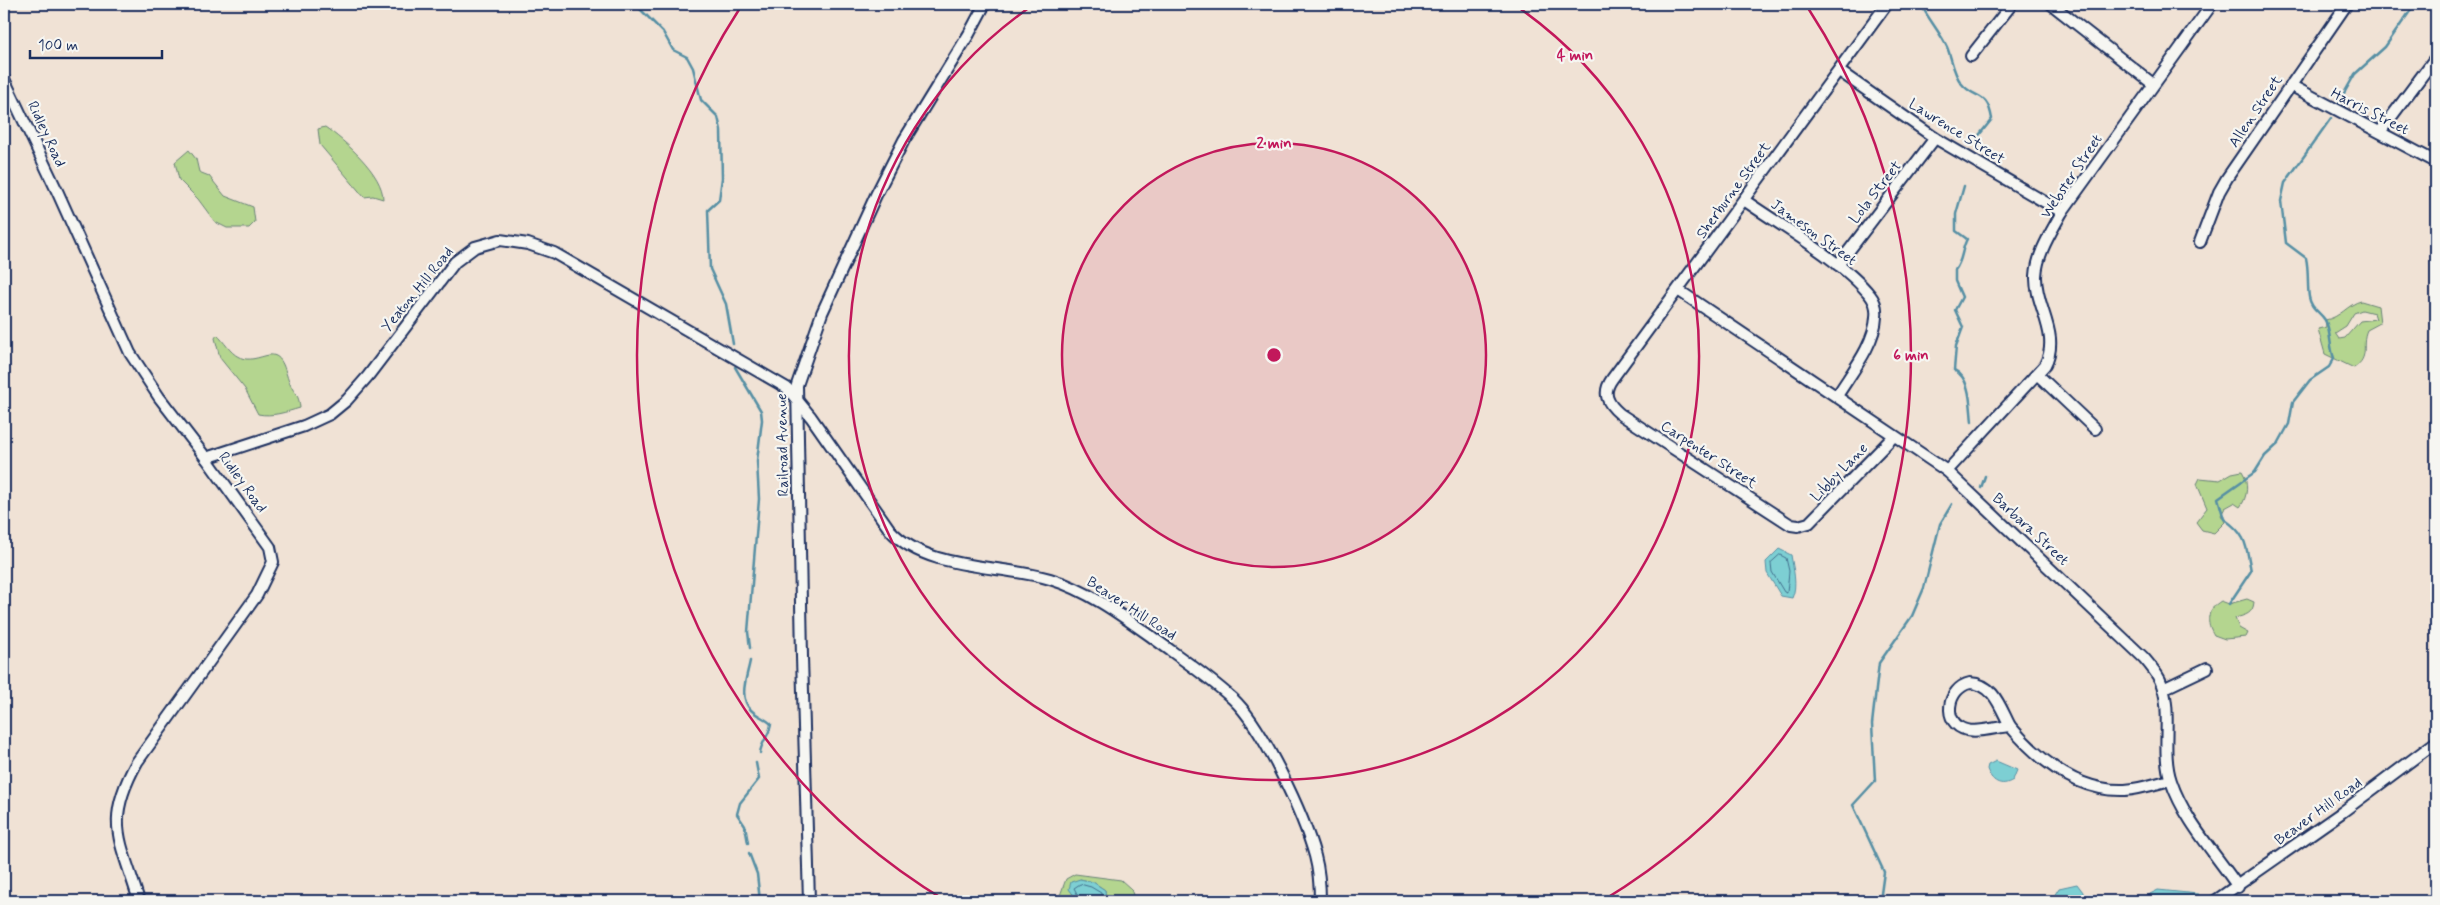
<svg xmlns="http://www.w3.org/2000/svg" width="2440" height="905" viewBox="0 0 2440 905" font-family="Mynerve,sans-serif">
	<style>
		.green { fill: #b4d58f; stroke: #688276; fill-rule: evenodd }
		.water { fill: #7dcfd3; stroke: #568fa4 }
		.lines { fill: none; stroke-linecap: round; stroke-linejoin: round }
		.shore { stroke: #426f8d; stroke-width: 1 }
		.stream { stroke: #568fa4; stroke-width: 2.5 }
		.street-casing { stroke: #1b2f5e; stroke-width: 14 }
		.street { stroke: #f6f6f2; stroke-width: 10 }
		.ring { fill: none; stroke: #c2185b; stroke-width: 2.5 }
		.labels { text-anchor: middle; stroke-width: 4.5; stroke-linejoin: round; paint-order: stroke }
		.street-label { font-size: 15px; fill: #1b2f5e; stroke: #f6f6f2 }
		.centre { fill: #c2185b; stroke: #f6f6f2; stroke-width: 2.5 }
		.ring-label { font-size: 15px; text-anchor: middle; font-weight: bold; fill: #c2185b; stroke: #f6f6f2; stroke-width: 4.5; stroke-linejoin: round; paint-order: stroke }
	</style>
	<rect width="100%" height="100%" fill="#f0e2d5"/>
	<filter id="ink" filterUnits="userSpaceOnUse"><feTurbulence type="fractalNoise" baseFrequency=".02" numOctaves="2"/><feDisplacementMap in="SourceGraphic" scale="10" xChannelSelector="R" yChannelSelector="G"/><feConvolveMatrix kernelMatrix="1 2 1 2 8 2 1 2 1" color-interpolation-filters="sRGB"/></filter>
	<g filter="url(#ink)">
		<g class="green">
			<path d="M 325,127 C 345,141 383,174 383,199 L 373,196 L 364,197 L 320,145 L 318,129 Z"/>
			<path d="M 189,150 L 196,159 L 199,172 L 209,176 L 225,196 L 253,207 L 255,222 L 249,228 L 227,228 L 215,222 L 198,199 L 179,180 L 175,162 Z"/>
			<path d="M 2361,301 L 2378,306 L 2380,323 L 2367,330 C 2360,346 2371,356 2354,368 L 2325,354 L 2318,329 L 2326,327 L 2325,320 C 2340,318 2348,304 2361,301 ZM 2362,310 L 2374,313 L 2376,319 L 2360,321 L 2345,338 L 2339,339 L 2335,333 L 2346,326 L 2354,313 Z"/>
			<path d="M 217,335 C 224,341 230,353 239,357 C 250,362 258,357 269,355 C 284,353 285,374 290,384 C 295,395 299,394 300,408 C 286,412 272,417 258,414 L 245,389 L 220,358 L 215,338 Z"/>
			<path d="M 2242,471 C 2249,482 2248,497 2240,507 L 2234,503 L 2225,508 L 2221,515 L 2225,522 L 2214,533 L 2202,530 L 2196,522 L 2207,508 L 2197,484 L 2200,478 L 2220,480 L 2232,473 Z"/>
			<path d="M 2247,599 L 2254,602 C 2253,614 2246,615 2235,618 L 2239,628 L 2248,633 L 2246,637 L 2225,639 L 2214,635 C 2206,622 2206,610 2221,601 L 2229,604 Z"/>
			<path d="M 1075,874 L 1121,880 L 1131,889 L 1135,901 L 1106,901 L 1105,890 L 1093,882 L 1080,879 L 1072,895 L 1078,901 L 1058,901 L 1066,879 Z"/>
		</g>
		<g class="water">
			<path d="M 1779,549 L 1791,555 C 1793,568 1798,586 1792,598 L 1781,596 L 1767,573 L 1766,562 Z"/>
			<path d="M 1996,761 L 2017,770 L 2013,780 C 2001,788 1991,781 1987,769 L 1988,765 Z"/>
			<path d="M 1080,879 L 1093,882 L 1105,890 L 1106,901 L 1078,901 L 1069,889 L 1071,882 Z"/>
			<path d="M 2077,884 L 2083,892 L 2083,901 L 2054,901 L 2054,896 L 2059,888 Z"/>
			<path d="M 2158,890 L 2198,894 L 2201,899 L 2196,901 L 2148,901 L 2150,894 Z"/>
		</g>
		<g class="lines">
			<g class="shore">
				<path d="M 1780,555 L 1786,558 L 1789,571 L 1787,593 L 1784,592 L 1772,572 L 1771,563 Z"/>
				<path d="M 1081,901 L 1074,888 L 1080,884 L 1091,887 L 1101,893 L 1101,901"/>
			</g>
			<g class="stream">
				<path d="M 635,4 L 663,32 L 673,50 L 687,57 L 693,68 L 701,100 L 718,117 L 721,130 L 722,178 L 719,200 L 708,210 L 710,269 L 726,304 L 733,344"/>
				<path d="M 1921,4 C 1928,19 1940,32 1947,47 C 1952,59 1953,73 1961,83 C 1975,101 1987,89 1992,119 L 1976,139"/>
				<path d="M 2339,102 L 2355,74 L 2385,47 L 2415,4"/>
				<path d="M 1964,186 L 1956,214 L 1956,231 L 1967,239 C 1961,250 1963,260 1955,270 L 1955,281 L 1962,297 L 1955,310 L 1963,327 L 1956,346 L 1954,370 C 1971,378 1970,405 1972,422"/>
				<path d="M 735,367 L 761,411 L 762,420 L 757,461 L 759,499 L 748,632 L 750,648"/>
				<path d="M 1981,488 L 1985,476"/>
				<path d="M 2229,604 L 2251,571 C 2246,545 2247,535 2224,519 L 2218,498 L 2255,472 L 2265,456 L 2278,444 L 2289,424 L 2293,402 L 2310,380 L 2329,367 L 2334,358 C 2329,346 2331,329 2325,320 C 2319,311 2311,309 2309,297 C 2307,285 2309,271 2306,258 L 2286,243 L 2281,201 L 2285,183 L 2331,118"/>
				<path d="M 750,661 C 747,677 738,697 751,710 C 757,716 765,718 771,724 C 770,735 761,742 760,753"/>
				<path d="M 748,843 L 745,826 L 737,814 L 740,803 L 759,779 L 756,763"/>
				<path d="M 749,853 L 757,874 L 760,901"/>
				<path d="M 1880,901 L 1884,872 L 1853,805 L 1875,781 L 1872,724 L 1879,663 L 1912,616 L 1924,588 L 1940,524 L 1952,504"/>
			</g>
			<g class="street-casing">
				<g id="street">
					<path d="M 1887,4 L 1612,379 C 1602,393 1607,403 1620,414 L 1791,525 L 1798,526 L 1809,523 L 1894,436"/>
					<path d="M 2051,4 L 2153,84"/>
					<path d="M 1971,56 L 2012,4"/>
					<path d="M 1839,71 L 1935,138 L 2062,212"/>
					<path d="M 4,79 L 58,193 L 130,353 L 159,397 L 206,458 L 270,547 L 273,562 L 257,595 L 137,762 C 103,823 121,840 139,901"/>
					<path d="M 2290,85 L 2436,162"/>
					<path d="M 2380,132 L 2436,57"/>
					<path d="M 1744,200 C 1781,226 1843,261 1870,295 C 1875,301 1877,309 1876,317 C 1875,344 1851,373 1837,396"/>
					<path d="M 2200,242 L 2219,192 L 2227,178 L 2347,4"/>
					<path d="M 1838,265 L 1935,138"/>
					<path d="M 1678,290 L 1947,471 L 2144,658 C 2150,665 2156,672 2160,680 C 2174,711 2160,749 2171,781 C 2184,820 2215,853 2238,887"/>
					<path d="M 2038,375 L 2095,429"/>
					<path d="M 206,458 L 304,426 L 330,414 L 347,400 L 368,376 L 455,262 L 475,247 L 500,240 L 528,244 L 554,253 L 787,388 L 811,417 L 890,530 C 927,571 999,564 1050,579 C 1087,590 1120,614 1152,637 C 1179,657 1208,676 1233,699 C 1263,727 1304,816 1315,856 C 1319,871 1320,886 1320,901"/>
					<path d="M 1947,471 L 2045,365 C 2061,334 2035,307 2036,276 C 2037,253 2052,231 2062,212 L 2212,4"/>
					<path d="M 1970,683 C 1994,684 2000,707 2010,726 C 1997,727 1980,733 1967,730 C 1941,724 1947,688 1970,683 Z"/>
					<path d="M 2163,689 L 2207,668"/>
					<path d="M 2010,726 C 2038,759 2078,792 2125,790 C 2140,789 2155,784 2170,780"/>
					<path d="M 809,901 L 802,657 L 797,385 L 822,313 L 876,195 L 904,140 L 969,34 L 985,4"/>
					<path d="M 2215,901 L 2341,813 L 2436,742"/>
				</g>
			</g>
			<use href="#street" class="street"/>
		</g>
	</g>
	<circle cx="1274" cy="355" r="212" fill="#c2185b" fill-opacity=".12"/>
	<g class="ring">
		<circle cx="1274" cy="355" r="212"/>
		<path d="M1515 5A425 425 0 1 1 1033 5"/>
		<path d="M946 901A637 637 0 0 1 740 8M1808 8A637 637 0 0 1 1602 901"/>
	</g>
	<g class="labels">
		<g class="street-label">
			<text transform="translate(2255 111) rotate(-56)" y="5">Allen Street</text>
			<text transform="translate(2370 111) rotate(27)" y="5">Harris Street</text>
			<text transform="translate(1957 131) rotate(32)" y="5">Lawrence Street</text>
			<text transform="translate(47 134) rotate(65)" y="5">Ridley Road</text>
			<text transform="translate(2071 176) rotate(-56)" y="5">Webster Street</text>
			<text transform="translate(1733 190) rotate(-54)" y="5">Sherburne Street</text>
			<text transform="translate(1875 192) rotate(-52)" y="5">Lola Street</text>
			<text transform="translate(1814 232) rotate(36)" y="5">Jameson Street</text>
			<text transform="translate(417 289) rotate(-51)" y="5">Yeaton Hill Road</text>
			<text transform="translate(782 445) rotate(-91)" y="5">Railroad Avenue</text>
			<text transform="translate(1709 454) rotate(33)" y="5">Carpenter Street</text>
			<text transform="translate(1839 472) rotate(-46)" y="5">Libby Lane</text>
			<text transform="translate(243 482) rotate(54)" y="5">Ridley Road</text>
			<text transform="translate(2031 529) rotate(43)" y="5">Barbara Street</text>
			<text transform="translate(1132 608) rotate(33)" y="5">Beaver Hill Road</text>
			<text transform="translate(2318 811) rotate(-36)" y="5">Beaver Hill Road</text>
		</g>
	</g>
	<circle cx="1274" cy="355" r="8" class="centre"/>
	<g class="ring-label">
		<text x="1575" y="60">4 min</text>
		<text x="1274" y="148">2 min</text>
		<text x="1911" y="360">6 min</text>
	</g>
	<rect width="2440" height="905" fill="none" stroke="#f6f6f2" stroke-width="20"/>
	<rect x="10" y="10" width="2420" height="885" fill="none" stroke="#1b2f5e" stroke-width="2" filter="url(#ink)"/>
	<path d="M30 50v8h132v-8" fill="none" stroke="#1b2f5e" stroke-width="2.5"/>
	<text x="38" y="50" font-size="15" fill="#1b2f5e" stroke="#f6f6f2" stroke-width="4" paint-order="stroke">100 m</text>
</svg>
